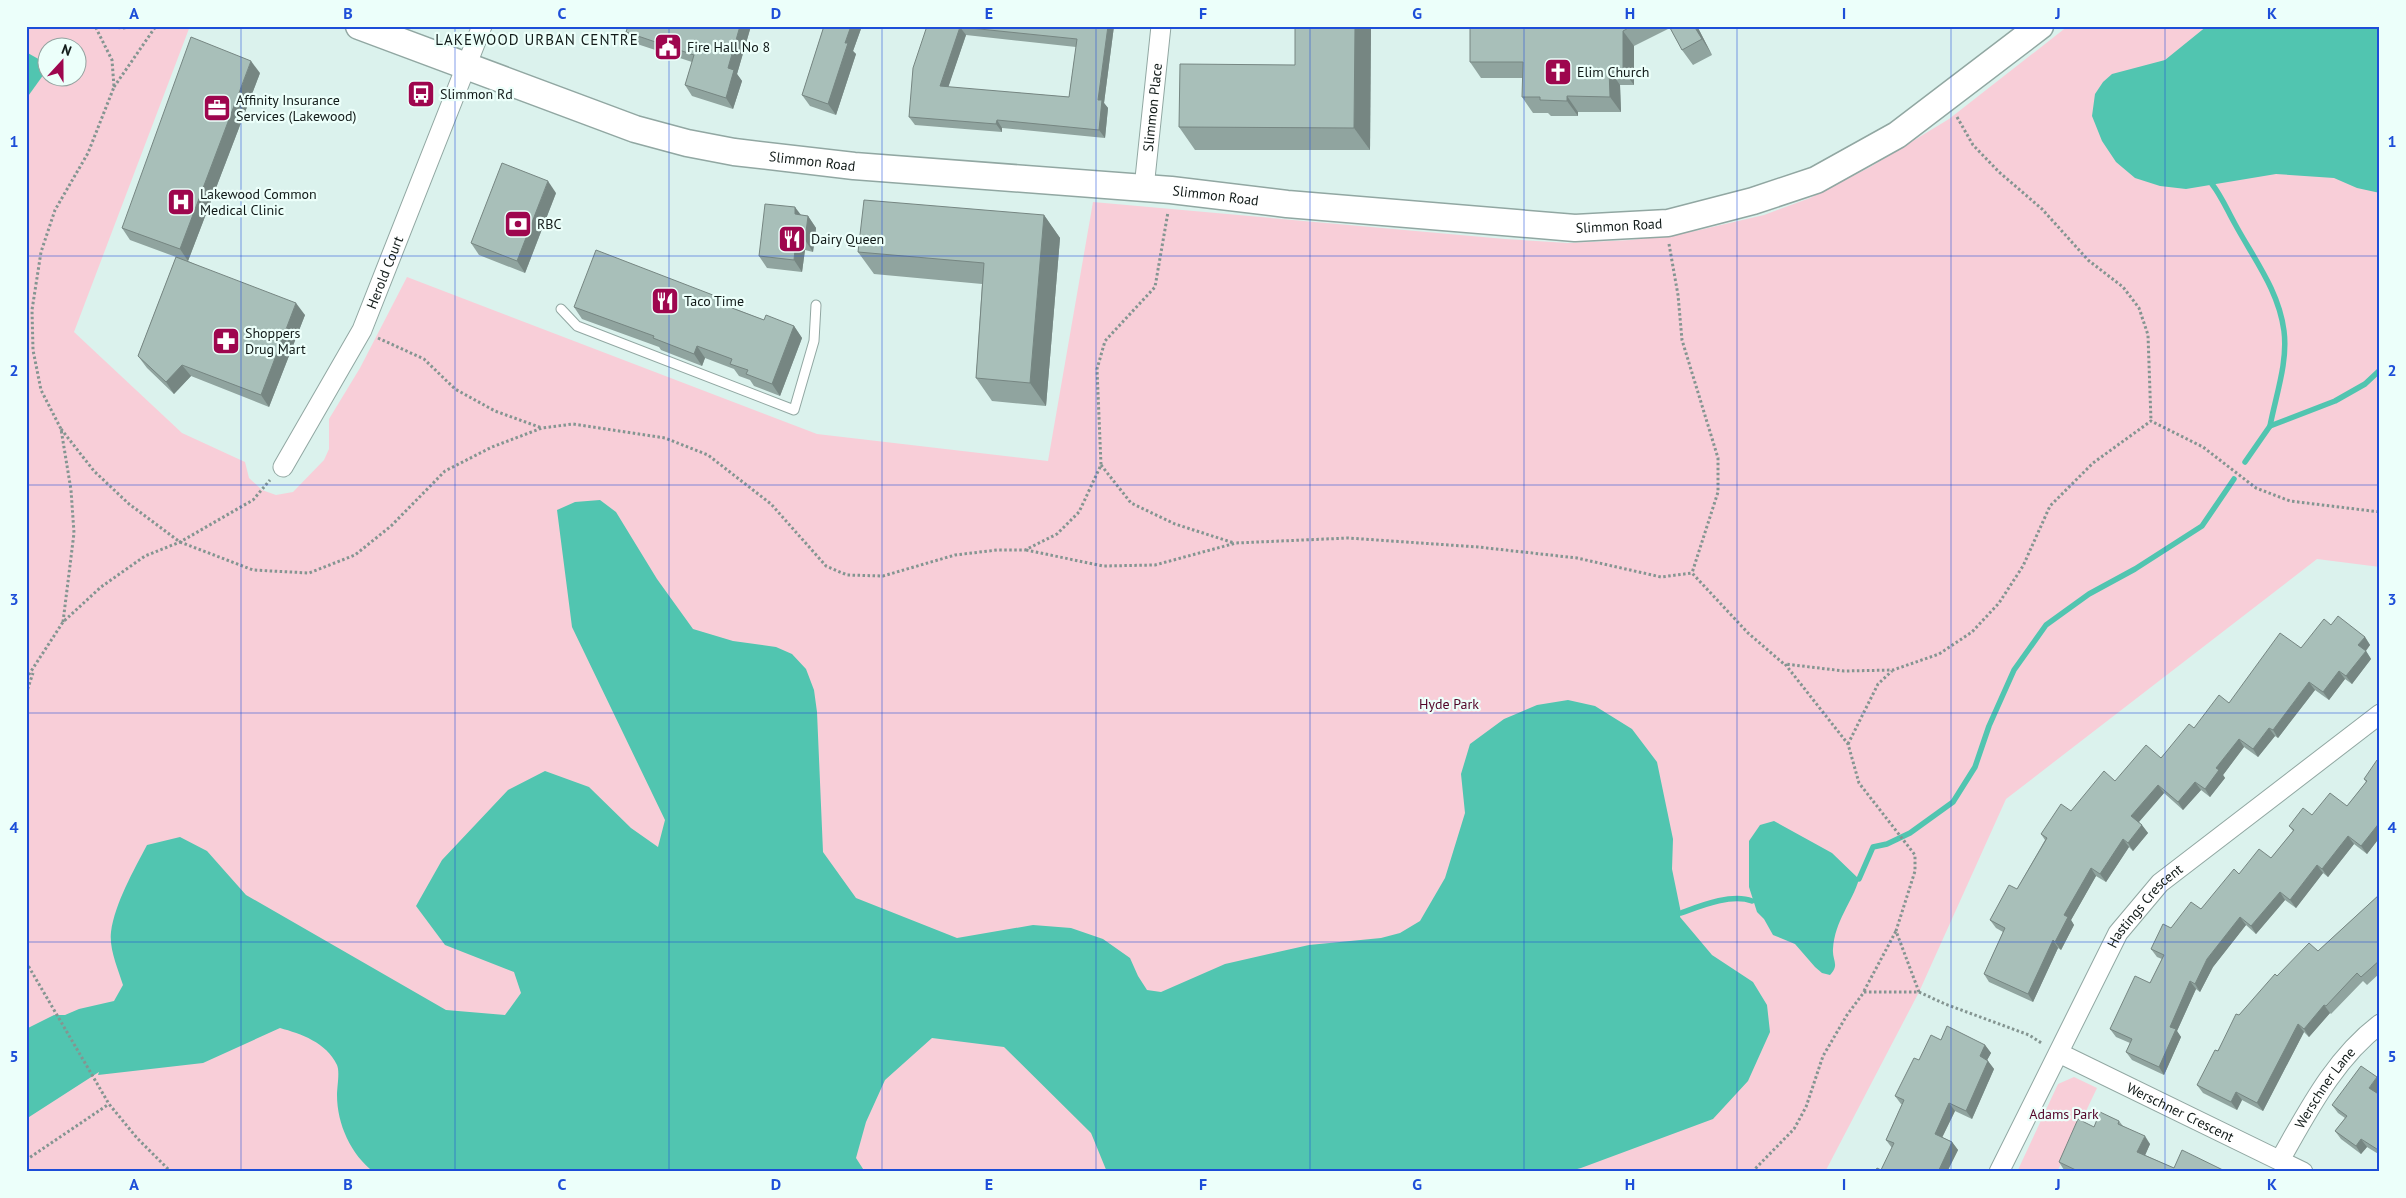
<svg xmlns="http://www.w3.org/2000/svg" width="2406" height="1198" viewBox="0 0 2406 1198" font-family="'PT Sans',sans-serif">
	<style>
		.green { fill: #f8ced8; fill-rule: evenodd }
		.water { fill: #51c5b0 }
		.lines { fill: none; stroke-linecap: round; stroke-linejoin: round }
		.stream { stroke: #51c5b0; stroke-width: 5.5 }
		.lane-casing { stroke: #91a7a2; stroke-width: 11 }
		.street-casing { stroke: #91a7a2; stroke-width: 21 }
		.secondary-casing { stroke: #91a7a2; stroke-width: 29 }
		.path { stroke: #849591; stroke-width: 3; stroke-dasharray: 2.5 2.5; stroke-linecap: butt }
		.lane { stroke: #fff; stroke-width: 9 }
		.street { stroke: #fff; stroke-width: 19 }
		.secondary { stroke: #fff; stroke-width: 26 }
		.wall { fill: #90a49f; fill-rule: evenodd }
		.shaded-wall { fill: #768682 }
		.building { fill: #a8bfb9; stroke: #768682; fill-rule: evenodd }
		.grid { fill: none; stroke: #1d4ed8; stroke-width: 1; stroke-opacity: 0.55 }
		.labels { text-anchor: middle; stroke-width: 4.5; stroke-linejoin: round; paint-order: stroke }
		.poi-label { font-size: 14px; fill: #111a18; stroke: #ecfffa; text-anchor: start }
		.street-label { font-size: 14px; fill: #111a18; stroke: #ecfffa }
		.park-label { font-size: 14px; fill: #520427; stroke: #ecfffa }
		.neighbourhood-label { font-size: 15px; letter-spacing: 1px; fill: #111a18; stroke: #ecfffa }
		.neatline { fill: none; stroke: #1d4ed8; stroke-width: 2 }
		.grid-label { font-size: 16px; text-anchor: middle; font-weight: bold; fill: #1d4ed8 }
	</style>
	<rect width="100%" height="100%" fill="#dbf2ed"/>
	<g class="green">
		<path d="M 26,26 L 190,26 L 74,332 L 182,433 L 245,462 L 249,478 L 262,490 L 276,495 L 293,492 L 324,460 L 329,449 L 329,419 L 360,368 L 407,277 L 817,434 L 1048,461 L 1093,202 L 1505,239 L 1568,243 L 1631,240 L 1695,231 L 1764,215 L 1810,198 L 1870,167 L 1949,119 L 2068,26 L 2380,26 L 2380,567 L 2317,559 L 2006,799 L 1919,992 L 1825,1172 L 26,1172 ZM 48,48 L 78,48 L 78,78 L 48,78 Z"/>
		<path d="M 2074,1077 L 2097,1088 L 2057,1172 L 2017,1172 L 2058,1084 Z"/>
	</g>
	<g class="water">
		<path d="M 2207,26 L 2380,26 L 2380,193 L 2357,188 L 2334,178 L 2276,174 L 2186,189 L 2160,186 L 2135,178 L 2116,162 L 2102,141 L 2092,116 L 2095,94 L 2103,82 L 2112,74 L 2165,60 Z"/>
		<path d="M 26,52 L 42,61 L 44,74 L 26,99 Z"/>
		<path d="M 600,500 L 616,512 L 657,579 L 693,629 L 733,641 L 776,647 L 792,654 L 806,669 L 814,690 L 817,712 L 823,852 L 856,898 L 957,938 L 1033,925 L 1071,928 L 1103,939 L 1130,958 L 1138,976 L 1147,990 L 1161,992 L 1225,964 L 1309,945 L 1381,938 L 1400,933 L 1420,921 L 1445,878 L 1465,813 L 1461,774 L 1470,744 L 1504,719 L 1537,705 L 1568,700 L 1595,706 L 1632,729 L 1657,762 L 1673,839 L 1672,869 L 1681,913 L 1680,917 L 1712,955 L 1753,982 L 1767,1005 L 1770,1032 L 1748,1081 L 1713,1119 L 1581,1168 L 1566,1172 L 1107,1172 L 1091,1133 L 1004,1047 L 932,1038 L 885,1080 L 866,1122 L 856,1158 L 865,1172 L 374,1172 C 351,1155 337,1124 337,1095 C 337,1087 340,1072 337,1065 C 326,1042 301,1034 280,1028 L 203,1063 L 98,1075 L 99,1072 L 26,1119 L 26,1029 L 54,1015 L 65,1015 L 79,1009 L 114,1001 L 123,985 C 118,969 109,949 111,932 C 115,903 134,870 147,845 L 180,837 L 207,851 L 246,895 L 446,1010 L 505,1015 L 521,993 L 514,972 L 445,945 L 416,906 L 442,860 L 508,790 L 545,771 L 589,787 L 631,828 L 658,847 L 665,820 L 572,627 L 557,510 L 575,502 Z"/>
		<path d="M 1774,821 L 1832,853 L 1859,879 C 1852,903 1835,920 1833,949 C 1832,960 1840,965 1830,975 L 1822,973 L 1815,967 L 1795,944 L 1773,935 L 1764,919 L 1757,912 L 1749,887 L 1749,841 L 1760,825 Z"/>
	</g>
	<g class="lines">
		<g class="stream">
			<path d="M 2212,184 C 2222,197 2227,210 2235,224 C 2254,259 2279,291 2284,331 C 2288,362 2276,395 2270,426"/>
			<path d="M 2245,462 L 2270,426 L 2335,401 L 2365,384 L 2380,370"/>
			<path d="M 1859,879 L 1873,847 L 1887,844 L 1910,833 L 1953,802 L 1975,767 L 1989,726 L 2014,670 L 2046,625 L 2089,594 L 2135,569 L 2202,526 L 2234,479"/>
			<path d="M 1681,913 C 1700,906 1732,893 1752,901"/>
		</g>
		<g class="lane-casing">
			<path id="lane" d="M 561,309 L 577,326 L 794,410 L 814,341 L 816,305"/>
		</g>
		<g class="street-casing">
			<g id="street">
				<path id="s1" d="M 1144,188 L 1161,26"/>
				<path id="s2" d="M 283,467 L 362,330 L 482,26"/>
				<path id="s3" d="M 2059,1053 L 2303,1172"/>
				<path id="s4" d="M 2280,1160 C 2308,1111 2334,1059 2380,1024"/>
				<path id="s5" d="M 1999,1172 L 2118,933 L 2160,883 L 2380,714"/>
			</g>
		</g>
		<g class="secondary-casing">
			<g id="secondary">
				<path id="s6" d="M 359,26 L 635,129 L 687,143 L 734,152 L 854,166 L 1171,190 L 1287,204 L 1575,228 L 1668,223 L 1753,201 L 1816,180 L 1897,135 L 2040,26"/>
			</g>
		</g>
		<g class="path">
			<path d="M 108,26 L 122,28 L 146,26"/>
			<path d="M 114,87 L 156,26"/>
			<path d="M 1957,117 L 1973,145 L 1999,172 L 2042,209 L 2088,260 L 2123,287 L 2139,308 L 2148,335 L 2151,421"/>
			<path d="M 1669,244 L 1678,295 L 1682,340 L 1718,458 L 1718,492 L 1692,573"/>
			<path d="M 378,338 L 424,359 L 455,389 L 495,411 L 542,428"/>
			<path d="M 61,429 L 94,471 L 129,504 L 180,542 L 253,570 L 309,573 L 355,555 L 391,526 L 445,471 L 492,447 L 542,428 L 573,424 L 665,438 L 708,455 L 771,504 L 826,566 L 847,575 L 883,576 L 955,555 L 997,550 L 1025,550 L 1057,534 L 1079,512 L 1101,465 L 1097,369 L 1105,341 L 1155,287 L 1168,212"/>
			<path d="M 1101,465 L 1131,503 L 1175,524 L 1234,543"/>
			<path d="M 1026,550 L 1103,566 L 1155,565 L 1236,543 L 1348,538 L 1478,547 L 1577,558 L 1661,577 L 1692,573 L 1748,633 L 1784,664"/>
			<path d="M 63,622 L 74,533 L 71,490 L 61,429 L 41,390 L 33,350 L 32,310 L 41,252 L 55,210 L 88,153 L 114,87 L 112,60 L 95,26"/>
			<path d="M 26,679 L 63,622 L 101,587 L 145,556 L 180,542 L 253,500 L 270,480"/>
			<path d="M 26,694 L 33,673"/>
			<path d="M 1848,744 L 1878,684 L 1892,671"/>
			<path d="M 26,962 L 109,1104 L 137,1138 L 171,1172"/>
			<path d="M 1864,991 L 1896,931"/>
			<path d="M 1919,992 L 1896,931 L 1915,871 L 1915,855 L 1859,783 L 1848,744 L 1785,664 L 1844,671 L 1893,670 L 1939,654 L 1972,632 L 1999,603 L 2023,566 L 2050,506 L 2093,463 L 2151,421 L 2203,447 L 2256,488 L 2290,501 L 2380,512"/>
			<path d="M 26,1160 L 109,1104"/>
			<path d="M 1752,1172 L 1794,1129 L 1806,1107 L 1823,1056 L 1847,1015 L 1864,992 L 1919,992 L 1945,1004 L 2029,1035 L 2043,1044"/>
		</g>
		<use href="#lane" class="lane"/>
		<use href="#street" class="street"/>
		<use href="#secondary" class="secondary"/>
	</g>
	<g class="wall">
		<path d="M 628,26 L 751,26 L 737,74 L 742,81 L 733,109 L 692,96 L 685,85 L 692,62 L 634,43 L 626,32 Z"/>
		<path d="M 824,26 L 862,26 L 853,51 L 856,54 L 836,115 L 810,106 L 802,95 Z"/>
		<path d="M 927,26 L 1114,26 L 1104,103 L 1108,108 L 1105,138 L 1002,128 L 1002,132 L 915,125 L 909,117 ZM 966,35 L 1076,47 L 1069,97 L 948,87 Z"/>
		<path d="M 1295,26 L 1371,26 L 1370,150 L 1195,150 L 1179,127 L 1295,65 Z"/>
		<path d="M 1470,26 L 1697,26 L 1712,55 L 1693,65 L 1682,50 L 1670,28 L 1634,46 L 1634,85 L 1620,85 L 1621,112 L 1578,112 L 1578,116 L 1551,116 L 1548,113 L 1533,113 L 1522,97 L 1523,78 L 1481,78 L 1470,62 Z"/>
		<path d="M 260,73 L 188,261 L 305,315 L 269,407 L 191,376 L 174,394 L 147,368 L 138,356 L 176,257 L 130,240 L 122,228 Z"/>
		<path d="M 556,193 L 525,273 L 479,255 L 471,243 Z"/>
		<path d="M 801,215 L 808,216 L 816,228 L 813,252 L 805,250 L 802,272 L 767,268 L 759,256 Z"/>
		<path d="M 1044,215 L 1060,238 L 1046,406 L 992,401 L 976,378 L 982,284 L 874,274 L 858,252 Z"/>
		<path d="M 718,297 L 723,304 L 764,320 L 794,326 L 802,338 L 780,396 L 754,386 L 750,380 L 739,376 L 734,369 L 705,358 L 702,366 L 661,350 L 659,347 L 582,319 L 574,307 Z"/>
		<path d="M 2331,625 L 2365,637 L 2370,645 L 2366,651 L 2371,659 L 2352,684 L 2345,679 L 2329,700 L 2315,690 L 2278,738 L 2275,736 L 2258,757 L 2244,747 L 2223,775 L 2225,778 L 2210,797 L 2201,790 L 2183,810 L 2164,793 L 2139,822 L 2148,833 L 2133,851 L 2129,847 L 2106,882 L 2096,876 L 2071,920 L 2074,925 L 2061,950 L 2058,948 L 2033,1002 L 1989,982 L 1984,974 L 2003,932 L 1996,928 L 1990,920 L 2017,889 L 2045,840 L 2041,834 L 2071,811 L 2115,781 L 2161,758 L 2194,728 L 2229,703 Z"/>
		<path d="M 2380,762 L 2380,837 L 2367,854 L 2354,844 L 2328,877 L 2323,873 L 2296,908 L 2285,900 L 2256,934 L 2246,925 L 2213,967 L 2200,992 L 2196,989 L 2177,1031 L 2181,1037 L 2164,1075 L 2132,1060 L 2126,1052 L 2130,1043 L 2116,1037 L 2110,1029 L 2150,983 L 2162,959 L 2157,957 L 2151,949 L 2171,928 L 2201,909 L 2239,874 L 2271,858 L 2293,831 L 2289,826 L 2312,815 L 2347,806 L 2366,782 L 2364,779 Z"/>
		<path d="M 2380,894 L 2380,973 L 2367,985 L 2363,981 L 2331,1014 L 2330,1013 L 2309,1037 L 2304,1032 L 2263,1111 L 2242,1100 L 2237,1110 L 2203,1093 L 2197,1085 L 2239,1015 L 2277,976 L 2318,951 Z"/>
		<path d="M 1941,1040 L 1985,1045 L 1991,1053 L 1987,1060 L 1994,1069 L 1972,1119 L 1955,1111 L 1942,1137 L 1952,1142 L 1958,1150 L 1947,1172 L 1875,1172 L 1881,1170 L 1892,1148 L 1886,1140 L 1902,1104 L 1901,1104 L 1895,1096 L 1919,1060 Z"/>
		<path d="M 2377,1093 L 2380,1095 L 2380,1155 L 2367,1147 L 2361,1154 L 2341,1139 L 2335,1131 L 2345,1118 L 2338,1113 L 2332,1105 Z"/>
		<path d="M 2119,1121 L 2123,1126 L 2150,1144 L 2145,1155 L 2174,1168 L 2227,1172 L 2068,1172 L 2064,1170 L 2059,1162 L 2094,1127 Z"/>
	</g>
	<g class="shaded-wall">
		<path d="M 740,26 L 751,26 L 737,74 L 742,81 L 733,109 L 726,98 L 728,68 Z"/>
		<path d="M 851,26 L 862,26 L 853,51 L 856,54 L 836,115 L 828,104 L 845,43 Z"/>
		<path d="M 1108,26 L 1114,26 L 1104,103 L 1108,108 L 1105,138 L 1099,130 L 1098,100 Z"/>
		<path d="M 1355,26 L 1371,26 L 1370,150 L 1354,128 Z"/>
		<path d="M 1694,26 L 1697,26 L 1712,55 L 1702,39 Z"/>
		<path d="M 960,27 L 966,35 L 946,94 L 940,86 Z"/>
		<path d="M 1623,31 L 1634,46 L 1634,85 L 1623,70 Z"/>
		<path d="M 251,61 L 260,73 L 188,261 L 180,249 Z"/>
		<path d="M 1609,69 L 1620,85 L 1621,112 L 1610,97 Z"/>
		<path d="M 1567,96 L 1578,112 L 1578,116 L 1567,101 Z"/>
		<path d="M 997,120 L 1002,128 L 1002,132 L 996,124 Z"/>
		<path d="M 548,181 L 556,193 L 525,273 L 517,261 Z"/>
		<path d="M 795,207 L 804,219 L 795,214 Z"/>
		<path d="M 1044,215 L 1060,238 L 1046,406 L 1030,383 Z"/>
		<path d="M 808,216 L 816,228 L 813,252 L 805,240 Z"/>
		<path d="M 796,239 L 805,250 L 802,272 L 794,260 Z"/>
		<path d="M 718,297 L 726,309 L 716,302 Z"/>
		<path d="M 296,303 L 305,315 L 269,407 L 261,395 Z"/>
		<path d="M 794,326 L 802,338 L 780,396 L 772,384 Z"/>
		<path d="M 697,346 L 705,358 L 702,366 L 694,354 Z"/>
		<path d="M 182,365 L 191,376 L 174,394 L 166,382 Z"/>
		<path d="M 2365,637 L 2370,645 L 2364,653 L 2358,645 Z"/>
		<path d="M 2366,651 L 2371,659 L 2352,684 L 2346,676 Z"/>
		<path d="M 2339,671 L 2345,679 L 2329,700 L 2323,692 Z"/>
		<path d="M 2309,682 L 2315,690 L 2278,738 L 2273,730 Z"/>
		<path d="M 2269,728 L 2275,736 L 2258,757 L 2253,749 Z"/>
		<path d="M 2239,739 L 2244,747 L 2223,775 L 2225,778 L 2210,797 L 2205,789 L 2216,768 Z"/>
		<path d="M 2195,782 L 2201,790 L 2183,810 L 2178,802 Z"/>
		<path d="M 2158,785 L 2164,793 L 2137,824 L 2131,816 Z"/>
		<path d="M 2380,822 L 2380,837 L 2367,854 L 2361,846 Z"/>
		<path d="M 2142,825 L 2148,833 L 2133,851 L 2128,843 Z"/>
		<path d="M 2348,836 L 2354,844 L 2328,877 L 2322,869 Z"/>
		<path d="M 2123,839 L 2129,847 L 2106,882 L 2100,874 Z"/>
		<path d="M 2317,865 L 2323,873 L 2296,908 L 2290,900 Z"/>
		<path d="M 2091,868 L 2096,876 L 2071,920 L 2074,925 L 2061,950 L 2055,942 L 2064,915 Z"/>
		<path d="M 2280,892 L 2285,900 L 2256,934 L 2251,926 Z"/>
		<path d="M 2240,917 L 2246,925 L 2213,967 L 2200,992 L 2195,984 L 2207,959 Z"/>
		<path d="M 2053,940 L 2058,948 L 2033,1002 L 2028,994 Z"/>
		<path d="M 2190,981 L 2196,989 L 2177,1031 L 2181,1037 L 2164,1075 L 2159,1067 L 2170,1027 Z"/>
		<path d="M 2324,1005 L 2330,1013 L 2309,1037 L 2304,1029 Z"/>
		<path d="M 2298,1024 L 2304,1032 L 2263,1111 L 2257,1103 Z"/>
		<path d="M 1985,1045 L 1991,1053 L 1985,1064 L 1980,1056 Z"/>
		<path d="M 1988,1061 L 1994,1069 L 1972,1119 L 1966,1111 Z"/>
		<path d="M 2377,1077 L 2380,1081 L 2380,1089 L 2375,1096 L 2369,1088 Z"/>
		<path d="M 2236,1092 L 2242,1100 L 2237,1110 L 2231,1102 Z"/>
		<path d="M 1949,1103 L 1955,1111 L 1940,1142 L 1935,1134 Z"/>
		<path d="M 2145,1136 L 2150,1144 L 2143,1160 L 2137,1152 Z"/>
		<path d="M 2361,1139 L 2367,1147 L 2361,1154 L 2356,1146 Z"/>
		<path d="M 1952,1142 L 1958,1150 L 1947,1172 L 1938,1172 Z"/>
	</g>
	<g class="building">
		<path d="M 628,26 L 740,26 L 728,68 L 734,70 L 726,98 L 685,85 L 694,55 L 626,32 Z"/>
		<path d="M 824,26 L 851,26 L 845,43 L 848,43 L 828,104 L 802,95 Z"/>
		<path d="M 927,26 L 1108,26 L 1098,100 L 1102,100 L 1099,130 L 997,120 L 996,124 L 909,117 L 913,68 ZM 960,27 L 1077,39 L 1069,97 L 940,86 Z"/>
		<path d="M 1295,26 L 1355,26 L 1354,128 L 1179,127 L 1180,64 L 1295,65 Z"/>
		<path d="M 1470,26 L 1632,26 L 1623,31 L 1623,70 L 1609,69 L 1610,97 L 1567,96 L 1567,101 L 1540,100 L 1540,97 L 1522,97 L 1523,62 L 1470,62 Z"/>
		<path d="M 1669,26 L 1694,26 L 1702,39 L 1682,50 Z"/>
		<path d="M 191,37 L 251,61 L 180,249 L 122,228 Z"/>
		<path d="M 502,163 L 548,181 L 517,261 L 471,243 Z"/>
		<path d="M 864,200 L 1044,215 L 1030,383 L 976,378 L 984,263 L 858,252 Z"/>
		<path d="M 765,204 L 795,207 L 795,214 L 808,216 L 805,240 L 796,239 L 794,260 L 759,256 Z"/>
		<path d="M 596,250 L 718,297 L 716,302 L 764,320 L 766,315 L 794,326 L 772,384 L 746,374 L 748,370 L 730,364 L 732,359 L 697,346 L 694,354 L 653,338 L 654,336 L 574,307 Z"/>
		<path d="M 176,257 L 296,303 L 261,395 L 182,365 L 166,382 L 138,356 Z"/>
		<path d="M 2338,616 L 2365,637 L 2358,645 L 2366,651 L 2346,676 L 2339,671 L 2323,692 L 2309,682 L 2273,730 L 2269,728 L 2253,749 L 2239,739 L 2216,768 L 2219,770 L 2205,789 L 2195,782 L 2178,802 L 2158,785 L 2131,816 L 2142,825 L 2128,843 L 2123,839 L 2100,874 L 2091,868 L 2064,915 L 2068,917 L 2055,942 L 2053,940 L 2028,994 L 1984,974 L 2005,928 L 1990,920 L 2009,885 L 2017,889 L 2047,838 L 2041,834 L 2061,804 L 2071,811 L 2104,771 L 2115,781 L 2146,745 L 2161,758 L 2189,724 L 2194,728 L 2219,695 L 2229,703 L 2280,633 L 2301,648 L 2324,619 L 2331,625 Z"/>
		<path d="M 2377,760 L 2380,762 L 2380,822 L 2361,846 L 2348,836 L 2322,869 L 2317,865 L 2290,900 L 2280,892 L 2251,926 L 2240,917 L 2207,959 L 2195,984 L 2190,981 L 2170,1027 L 2176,1029 L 2159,1067 L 2126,1052 L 2132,1039 L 2110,1029 L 2135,976 L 2150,983 L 2164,955 L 2151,949 L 2163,924 L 2171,928 L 2191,902 L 2201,909 L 2234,869 L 2239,874 L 2259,849 L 2271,858 L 2294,830 L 2289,826 L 2303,808 L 2312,815 L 2330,793 L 2347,806 L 2367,781 L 2364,779 Z"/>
		<path d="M 2380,894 L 2380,960 L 2361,977 L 2357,973 L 2326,1006 L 2324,1005 L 2304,1029 L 2298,1024 L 2257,1103 L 2236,1092 L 2231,1102 L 2197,1085 L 2215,1050 L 2218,1051 L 2236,1014 L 2239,1015 L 2275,974 L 2277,976 L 2309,943 L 2318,951 Z"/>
		<path d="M 1947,1026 L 1985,1045 L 1980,1056 L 1988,1061 L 1966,1111 L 1949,1103 L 1935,1134 L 1952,1142 L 1938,1172 L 1875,1172 L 1877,1168 L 1881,1170 L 1894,1143 L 1886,1140 L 1904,1100 L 1895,1096 L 1914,1058 L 1919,1060 L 1931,1035 L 1941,1040 Z"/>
		<path d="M 2361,1066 L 2377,1077 L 2369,1088 L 2380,1095 L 2380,1151 L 2361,1139 L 2356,1146 L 2335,1131 L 2347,1116 L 2332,1105 Z"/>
		<path d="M 2100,1112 L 2119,1121 L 2118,1124 L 2145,1136 L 2137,1152 L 2174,1168 L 2182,1150 L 2227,1172 L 2080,1172 L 2059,1162 L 2078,1119 L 2094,1127 Z"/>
	</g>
	<path class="grid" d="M 241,26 L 241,1172M 455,26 L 455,1172M 669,26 L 669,1172M 882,26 L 882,1172M 1096,26 L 1096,1172M 1310,26 L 1310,1172M 1524,26 L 1524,1172M 1737,26 L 1737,1172M 1951,26 L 1951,1172M 2165,26 L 2165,1172M 26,256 L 2380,256M 26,485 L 2380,485M 26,713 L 2380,713M 26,942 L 2380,942"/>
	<defs>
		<g id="civic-square" transform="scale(1.4375)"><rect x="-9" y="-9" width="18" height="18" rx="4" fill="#9e064e" stroke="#ecfffa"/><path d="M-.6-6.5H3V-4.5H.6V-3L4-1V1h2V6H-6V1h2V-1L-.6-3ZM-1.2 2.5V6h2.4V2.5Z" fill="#fff"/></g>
		<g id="church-square" transform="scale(1.4375)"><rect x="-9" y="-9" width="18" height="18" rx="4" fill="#9e064e" stroke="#ecfffa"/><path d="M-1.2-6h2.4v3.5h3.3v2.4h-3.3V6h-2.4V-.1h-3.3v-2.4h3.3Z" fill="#fff"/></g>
		<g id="bus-square" transform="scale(1.4375)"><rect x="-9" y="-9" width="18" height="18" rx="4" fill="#9e064e" stroke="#ecfffa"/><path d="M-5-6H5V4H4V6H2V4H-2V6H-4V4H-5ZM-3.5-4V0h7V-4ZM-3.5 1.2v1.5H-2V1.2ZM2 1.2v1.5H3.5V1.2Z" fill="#fff"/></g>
		<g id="office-square" transform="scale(1.4375)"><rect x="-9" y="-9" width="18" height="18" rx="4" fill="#9e064e" stroke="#ecfffa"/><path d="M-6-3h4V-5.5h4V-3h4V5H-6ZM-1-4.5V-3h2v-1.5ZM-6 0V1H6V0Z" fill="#fff"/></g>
		<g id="hospital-square" transform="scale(1.4375)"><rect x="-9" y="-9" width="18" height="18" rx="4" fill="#9e064e" stroke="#ecfffa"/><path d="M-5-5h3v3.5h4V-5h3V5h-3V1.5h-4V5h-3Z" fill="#fff"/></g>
		<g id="bank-square" transform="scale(1.4375)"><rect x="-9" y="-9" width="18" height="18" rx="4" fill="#9e064e" stroke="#ecfffa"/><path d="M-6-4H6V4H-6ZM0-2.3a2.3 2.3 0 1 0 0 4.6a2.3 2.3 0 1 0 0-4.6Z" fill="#fff"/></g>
		<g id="restaurant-square" transform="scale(1.4375)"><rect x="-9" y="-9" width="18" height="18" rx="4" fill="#9e064e" stroke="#ecfffa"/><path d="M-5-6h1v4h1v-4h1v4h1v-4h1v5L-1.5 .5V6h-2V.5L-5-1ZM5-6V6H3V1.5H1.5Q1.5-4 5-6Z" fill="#fff"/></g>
		<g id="pharmacy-square" transform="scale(1.4375)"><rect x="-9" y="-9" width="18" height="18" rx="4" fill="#9e064e" stroke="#ecfffa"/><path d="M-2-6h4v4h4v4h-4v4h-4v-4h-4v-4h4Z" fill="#fff"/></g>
	</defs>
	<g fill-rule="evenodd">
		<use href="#civic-square" x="668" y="47"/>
		<use href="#church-square" x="1558" y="72"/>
		<use href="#bus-square" x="421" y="94"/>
		<use href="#office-square" x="217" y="108"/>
		<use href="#hospital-square" x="181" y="202"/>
		<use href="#bank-square" x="518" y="224"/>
		<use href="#restaurant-square" x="792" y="239"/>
		<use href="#restaurant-square" x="665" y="301"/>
		<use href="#pharmacy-square" x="226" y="341"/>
	</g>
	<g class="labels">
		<g class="poi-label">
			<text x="687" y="52">Fire Hall No 8</text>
			<text x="1577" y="77">Elim Church</text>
			<text x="440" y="99">Slimmon Rd</text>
			<text x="236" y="105">Affinity Insurance<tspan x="236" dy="16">Services (Lakewood)</tspan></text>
			<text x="200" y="199">Lakewood Common<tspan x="200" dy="16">Medical Clinic</tspan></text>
			<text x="537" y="229">RBC</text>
			<text x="811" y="244">Dairy Queen</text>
			<text x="684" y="306">Taco Time</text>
			<text x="245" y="338">Shoppers<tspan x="245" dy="16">Drug Mart</tspan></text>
		</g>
		<g class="street-label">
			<text dy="5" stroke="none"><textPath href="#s1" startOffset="81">Slimmon Place</textPath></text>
			<text dy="5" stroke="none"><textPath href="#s6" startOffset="475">Slimmon Road</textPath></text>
			<text dy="5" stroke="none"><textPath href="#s6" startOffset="880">Slimmon Road</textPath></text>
			<text dy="5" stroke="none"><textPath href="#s6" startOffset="1285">Slimmon Road</textPath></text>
			<text dy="5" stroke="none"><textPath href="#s2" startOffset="220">Herold Court</textPath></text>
			<text dy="5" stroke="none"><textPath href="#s5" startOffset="305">Hastings Crescent</textPath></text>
			<text dy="5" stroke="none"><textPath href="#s4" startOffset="85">Werschner Lane</textPath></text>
			<text dy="5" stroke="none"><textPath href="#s3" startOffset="135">Werschner Crescent</textPath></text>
		</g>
		<g class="park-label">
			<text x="1449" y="709">Hyde Park</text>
			<text x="2064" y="1119">Adams Park</text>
		</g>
		<g class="neighbourhood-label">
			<text x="537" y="45">LAKEWOOD URBAN CENTRE</text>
		</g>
	</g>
	<rect width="2406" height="1198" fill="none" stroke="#ecfffa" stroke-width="55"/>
	<g transform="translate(62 62) rotate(21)"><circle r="24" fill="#ecfffa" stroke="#94a3a0"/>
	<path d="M0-4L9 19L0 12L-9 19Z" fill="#9e064e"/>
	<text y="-8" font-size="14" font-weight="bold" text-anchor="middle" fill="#111a18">N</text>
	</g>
	<rect x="28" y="28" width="2350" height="1142" class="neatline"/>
	<g class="grid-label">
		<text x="134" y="19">A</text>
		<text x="348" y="19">B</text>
		<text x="562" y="19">C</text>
		<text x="776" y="19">D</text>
		<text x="989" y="19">E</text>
		<text x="1203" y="19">F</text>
		<text x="1417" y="19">G</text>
		<text x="1630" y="19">H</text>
		<text x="1844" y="19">I</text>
		<text x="2058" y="19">J</text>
		<text x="2272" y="19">K</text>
		<text x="14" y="147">1</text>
		<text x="2392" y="147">1</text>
		<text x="14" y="376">2</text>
		<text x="2392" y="376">2</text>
		<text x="14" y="605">3</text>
		<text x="2392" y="605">3</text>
		<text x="14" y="833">4</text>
		<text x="2392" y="833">4</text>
		<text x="14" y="1062">5</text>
		<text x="2392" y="1062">5</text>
		<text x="134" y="1190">A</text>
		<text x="348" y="1190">B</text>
		<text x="562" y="1190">C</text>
		<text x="776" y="1190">D</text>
		<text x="989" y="1190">E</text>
		<text x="1203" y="1190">F</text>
		<text x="1417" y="1190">G</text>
		<text x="1630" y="1190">H</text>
		<text x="1844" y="1190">I</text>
		<text x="2058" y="1190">J</text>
		<text x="2272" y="1190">K</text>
	</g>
</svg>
